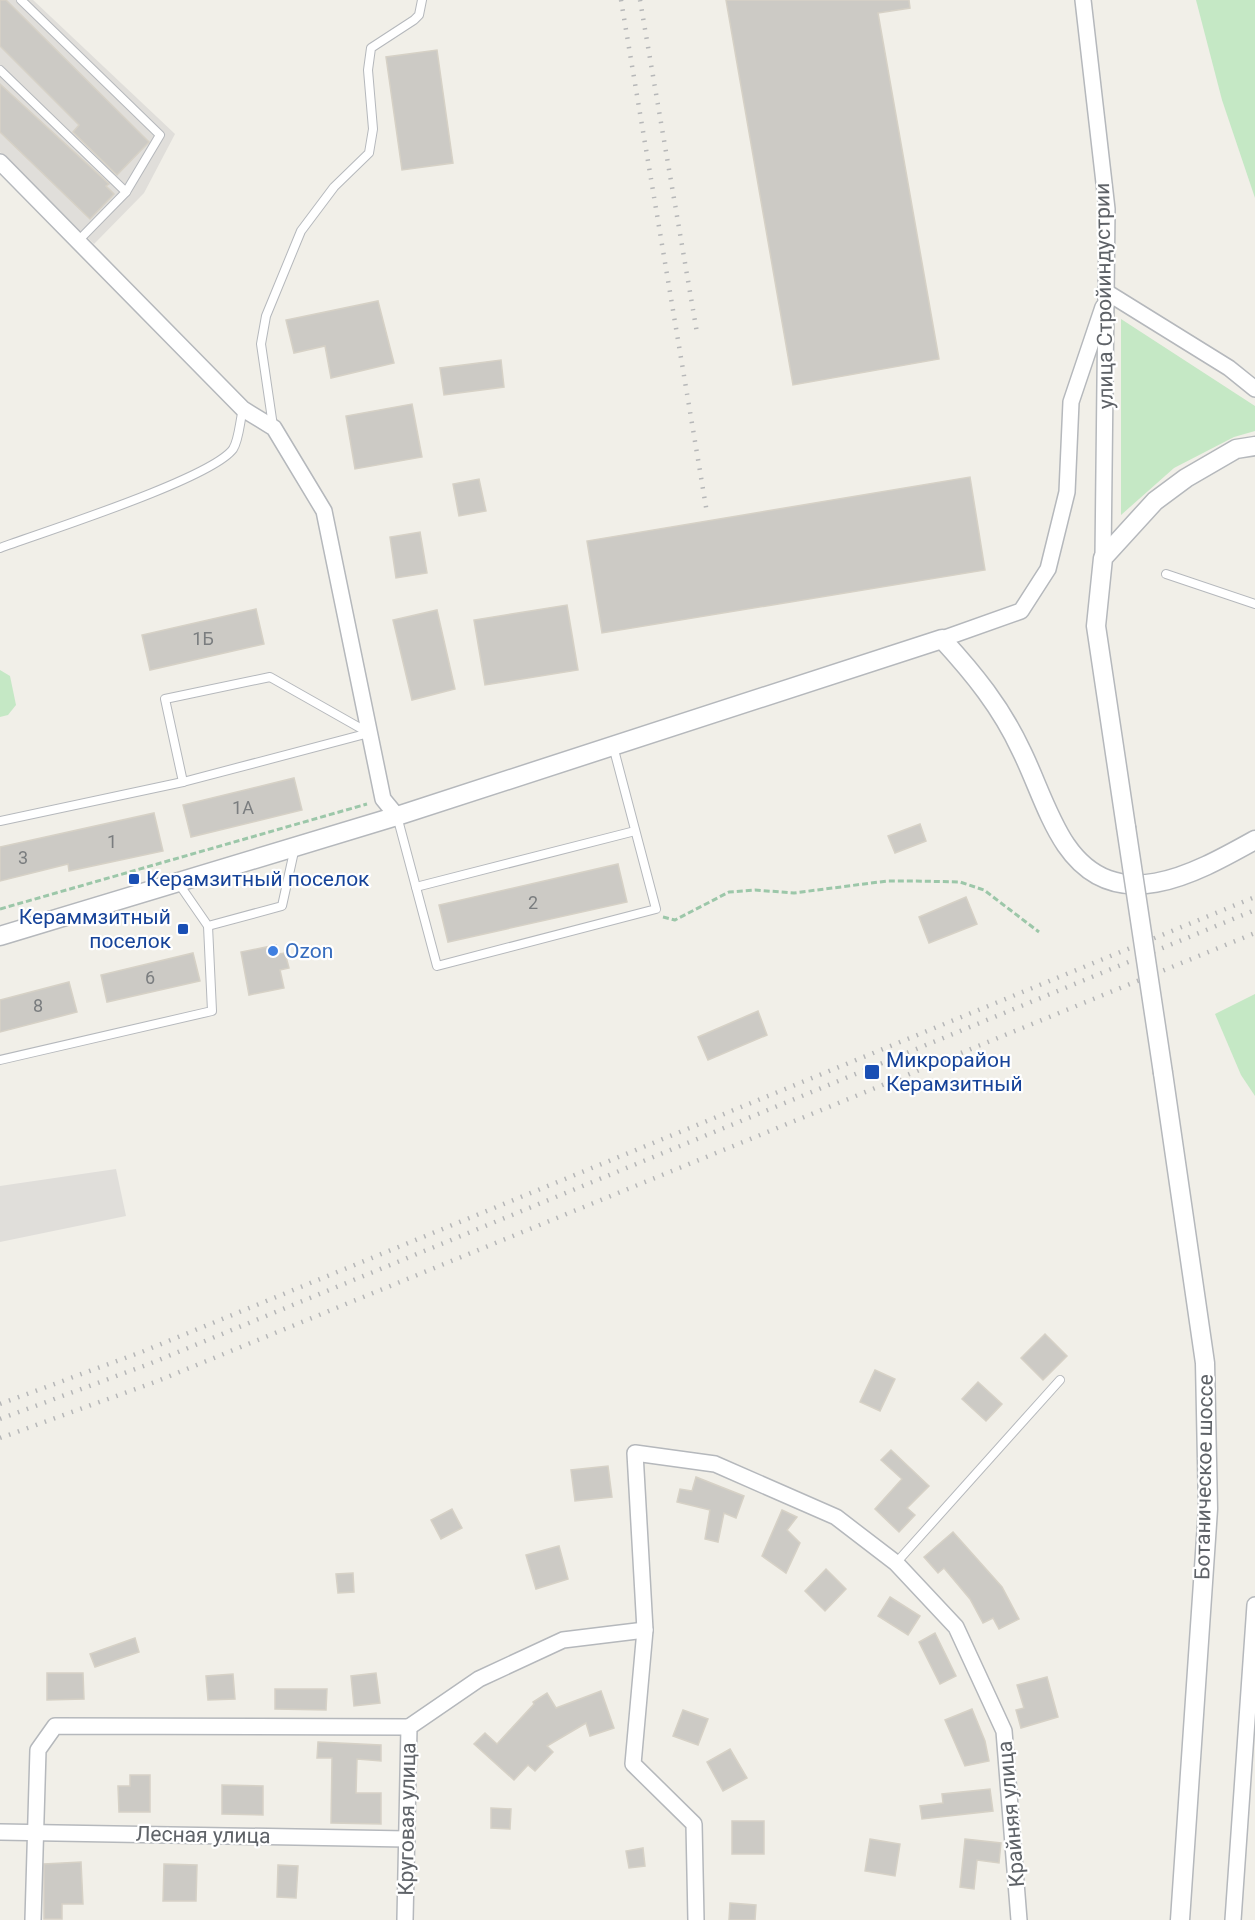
<svg xmlns="http://www.w3.org/2000/svg" width="1255" height="1920" viewBox="0 0 1255 1920" font-family="Roboto,sans-serif">
	<style>
		.industrial { fill: #e0deda }
		.green { fill: #c5e8c5 }
		.building { fill: #cccac5; stroke: #d6d1c6; stroke-width: 1.5 }
		.lines { fill: none; stroke-linecap: round; stroke-linejoin: round }
		.service-casing { stroke: #b5b8bc; stroke-width: 10 }
		.minor-casing { stroke: #b5b8bc; stroke-width: 18 }
		.tertiary-casing { stroke: #b5b8bc; stroke-width: 21 }
		.path { stroke: #9cc7a9; stroke-width: 3; stroke-dasharray: 6 3; stroke-linecap: butt }
		.service { stroke: #fff; stroke-width: 8 }
		.minor { stroke: #fff; stroke-width: 15 }
		.tertiary { stroke: #fff; stroke-width: 18 }
		.rail { stroke: #b6b7b8; stroke-width: 4.5; stroke-dasharray: 1.5 8; stroke-linecap: butt }
		.tertiary-bridge-casing { stroke: #b5b8bc; stroke-width: 21; stroke-linecap: butt }
		.tertiary-bridge { stroke: #fff; stroke-width: 18 }
		.transit-dot { fill: #1a4fb4; stroke: #fff; stroke-width: 2 }
		.shop-dot { fill: #3f7fe0; stroke: #fff; stroke-width: 2 }
		.labels { text-anchor: middle; stroke-width: 4.5; stroke-linejoin: round; paint-order: stroke }
		.number-label { font-size: 18px; fill: #7a7d7f }
		.street-label { font-size: 21px; fill: #5f6368; stroke: #fff }
		.transit-label { font-size: 21px; fill: #164399; stroke: #fff; text-anchor: start }
		.shop-label { font-size: 21px; fill: #366cbe; stroke: #fff; text-anchor: start }
	</style>
	<rect width="100%" height="100%" fill="#f1efe8"/>
	<g class="industrial">
		<path d="M 0,0 L 33,0 L 175,134 L 144,193 L 94,244 L 0,152 Z"/>
		<path d="M 116,1169 L 126,1216 L 0,1242 L 0,1186 Z"/>
	</g>
	<g class="green">
		<path d="M 1196,0 L 1255,0 L 1255,198 L 1222,100 Z"/>
		<path d="M 1121,319 L 1255,406 L 1255,431 L 1234,437 L 1174,468 L 1121,515 Z"/>
		<path d="M 0,670 L 10,676 L 16,705 L 8,715 L 0,717 Z"/>
		<path d="M 1255,994 L 1255,1096 L 1241,1075 L 1215,1014 Z"/>
	</g>
	<g class="building">
		<path d="M 0,0 L 6,0 L 149,142 L 117,175 L 73,132 L 79,125 L 0,46 Z"/>
		<path d="M 726,0 L 909,0 L 910,8 L 878,13 L 939,359 L 793,385 Z"/>
		<path d="M 437,50 L 453,163 L 402,170 L 386,57 Z"/>
		<path d="M 0,84 L 109,184 L 106,186 L 114,194 L 90,219 L 0,132 Z"/>
		<path d="M 378,301 L 394,363 L 331,378 L 325,346 L 294,353 L 286,320 Z"/>
		<path d="M 501,360 L 504,387 L 444,395 L 440,368 Z"/>
		<path d="M 412,404 L 422,457 L 355,469 L 346,416 Z"/>
		<path d="M 970,477 L 985,570 L 602,633 L 587,541 Z"/>
		<path d="M 479,479 L 486,511 L 459,516 L 453,484 Z"/>
		<path d="M 420,532 L 427,573 L 396,578 L 390,537 Z"/>
		<path d="M 567,605 L 578,670 L 485,685 L 474,620 Z"/>
		<path d="M 256,609 L 264,644 L 150,670 L 142,635 Z"/>
		<path d="M 437,610 L 455,689 L 412,700 L 393,620 Z"/>
		<path d="M 294,778 L 302,810 L 191,837 L 183,805 Z"/>
		<path d="M 154,813 L 163,851 L 69,871 L 68,864 L 0,881 L 0,847 Z"/>
		<path d="M 920,824 L 926,841 L 895,853 L 888,836 Z"/>
		<path d="M 618,864 L 627,902 L 448,942 L 439,905 Z"/>
		<path d="M 966,897 L 977,924 L 929,943 L 919,917 Z"/>
		<path d="M 276,945 L 278,954 L 285,953 L 289,968 L 280,970 L 284,988 L 249,995 L 241,952 Z"/>
		<path d="M 193,953 L 200,981 L 107,1002 L 101,975 Z"/>
		<path d="M 69,982 L 77,1012 L 0,1032 L 0,1000 Z"/>
		<path d="M 758,1011 L 767,1035 L 708,1060 L 698,1037 Z"/>
		<path d="M 1045,1334 L 1067,1356 L 1043,1380 L 1021,1358 Z"/>
		<path d="M 875,1370 L 895,1379 L 880,1411 L 860,1402 Z"/>
		<path d="M 978,1382 L 1002,1404 L 986,1421 L 962,1399 Z"/>
		<path d="M 891,1450 L 929,1486 L 907,1508 L 915,1515 L 899,1532 L 875,1509 L 902,1479 L 881,1460 Z"/>
		<path d="M 608,1466 L 612,1497 L 575,1501 L 571,1470 Z"/>
		<path d="M 696,1477 L 744,1496 L 736,1518 L 724,1513 L 718,1542 L 705,1539 L 710,1510 L 677,1502 L 680,1489 L 692,1491 Z"/>
		<path d="M 452,1509 L 462,1528 L 441,1539 L 431,1520 Z"/>
		<path d="M 782,1510 L 797,1517 L 787,1530 L 800,1543 L 786,1573 L 762,1556 Z"/>
		<path d="M 953,1532 L 1002,1587 L 1019,1619 L 999,1629 L 993,1618 L 983,1623 L 970,1599 L 944,1568 L 938,1573 L 924,1557 Z"/>
		<path d="M 559,1546 L 568,1579 L 536,1589 L 526,1555 Z"/>
		<path d="M 826,1569 L 846,1589 L 825,1611 L 805,1591 Z"/>
		<path d="M 353,1573 L 354,1592 L 338,1593 L 336,1574 Z"/>
		<path d="M 890,1597 L 920,1616 L 908,1635 L 878,1616 Z"/>
		<path d="M 935,1633 L 956,1676 L 940,1684 L 919,1642 Z"/>
		<path d="M 135,1638 L 139,1652 L 95,1667 L 90,1654 Z"/>
		<path d="M 47,1673 L 83,1673 L 84,1699 L 47,1700 Z"/>
		<path d="M 376,1673 L 380,1703 L 354,1706 L 351,1676 Z"/>
		<path d="M 233,1674 L 235,1699 L 208,1700 L 206,1676 Z"/>
		<path d="M 1047,1677 L 1058,1717 L 1021,1728 L 1016,1710 L 1024,1708 L 1017,1685 Z"/>
		<path d="M 275,1689 L 327,1689 L 326,1710 L 275,1709 Z"/>
		<path d="M 601,1691 L 614,1728 L 590,1736 L 586,1723 L 547,1746 L 553,1752 L 535,1771 L 528,1765 L 514,1780 L 474,1744 L 485,1733 L 497,1744 L 534,1704 L 533,1702 L 547,1693 L 556,1708 Z"/>
		<path d="M 972,1709 L 985,1741 L 989,1761 L 965,1766 L 945,1720 Z"/>
		<path d="M 683,1710 L 708,1719 L 698,1745 L 673,1736 Z"/>
		<path d="M 318,1742 L 381,1745 L 381,1761 L 357,1759 L 356,1793 L 381,1793 L 381,1824 L 331,1823 L 332,1758 L 317,1758 Z"/>
		<path d="M 730,1749 L 747,1778 L 723,1791 L 707,1762 Z"/>
		<path d="M 130,1775 L 150,1775 L 150,1812 L 119,1812 L 118,1786 L 130,1786 Z"/>
		<path d="M 222,1785 L 263,1786 L 263,1815 L 222,1814 Z"/>
		<path d="M 990,1789 L 993,1811 L 922,1819 L 920,1806 L 943,1803 L 942,1794 Z"/>
		<path d="M 491,1808 L 511,1809 L 510,1829 L 491,1828 Z"/>
		<rect x="732" y="1821" width="32" height="33"/>
		<path d="M 870,1839 L 900,1844 L 895,1876 L 865,1871 Z"/>
		<path d="M 965,1839 L 1001,1843 L 999,1863 L 977,1860 L 974,1889 L 960,1887 Z"/>
		<path d="M 643,1848 L 645,1866 L 629,1868 L 626,1851 Z"/>
		<path d="M 81,1862 L 83,1904 L 62,1904 L 62,1919 L 44,1919 L 44,1864 Z"/>
		<path d="M 164,1864 L 197,1865 L 196,1901 L 163,1901 Z"/>
		<path d="M 278,1865 L 298,1866 L 296,1898 L 277,1897 Z"/>
		<path d="M 730,1903 L 756,1905 L 755,1920 L 729,1920 Z"/>
	</g>
	<g class="lines">
		<g class="service-casing">
			<g id="service">
				<path d="M 21,0 L 160,135 L 126,192"/>
				<path d="M 0,70 L 126,192 L 78,241"/>
				<path d="M 273,426 L 261,344 L 266,316 L 301,231 L 334,187 L 369,153 L 373,129 L 368,70 L 371,48 L 414,20 L 419,15 L 422,0"/>
				<path d="M 0,548 C 43,532 211,479 233,449 C 239,440 240,420 243,409"/>
				<path d="M 1166,574 L 1255,604"/>
				<path d="M 183,782 L 165,699 L 270,677 L 369,733"/>
				<path d="M 397,816 L 437,966 L 656,909 L 613,746"/>
				<path d="M 0,821 L 183,782 L 369,733"/>
				<path d="M 179,884 L 208,926 L 282,906 L 295,847"/>
				<path d="M 416,887 L 635,831"/>
				<path d="M 0,1060 L 212,1011 L 208,926"/>
				<path d="M 896,1563 L 1060,1380"/>
			</g>
		</g>
		<g class="minor-casing">
			<g id="minor">
				<path d="M 1083,0 L 1107,209 L 1103,558"/>
				<path d="M 0,162 L 243,409 L 274,428 L 324,511 L 383,799 L 397,816"/>
				<path d="M 1108,293 L 1229,368 L 1255,389"/>
				<path d="M 942,639 L 1021,611 L 1048,569 L 1067,492 L 1071,402 L 1103,307"/>
				<path d="M 0,1832 L 407,1839"/>
				<path d="M 33,1920 L 38,1750 L 55,1726 L 409,1727"/>
				<path d="M 405,1920 L 409,1727 L 479,1679 L 563,1640 L 645,1630"/>
				<path d="M 696,1920 L 694,1824 L 633,1764 L 645,1630 L 635,1453 L 715,1464 L 836,1517 L 896,1563 L 956,1627 L 1004,1731 L 1019,1920"/>
				<path d="M 1233,1920 L 1255,1605"/>
			</g>
		</g>
		<g class="tertiary-casing">
			<g id="tertiary">
				<path d="M 1126,827 L 1096,626 L 1103,558 L 1155,501 L 1186,478 L 1236,449 L 1255,446"/>
				<path d="M 0,936 L 397,816 L 942,639 C 974,674 1001,707 1021,750 C 1036,780 1047,817 1066,845 C 1116,918 1194,874 1255,840"/>
				<path d="M 1163,1073 L 1205,1363 L 1208,1509 L 1180,1920"/>
			</g>
		</g>
		<g class="path">
			<path d="M 0,909 L 367,804"/>
			<path d="M 663,917 L 675,920 L 729,892 L 755,890 L 794,893 L 887,881 L 916,881 L 960,882 L 984,890 L 1039,932"/>
		</g>
		<use href="#service" class="service"/>
		<use href="#minor" class="minor"/>
		<use href="#tertiary" class="tertiary"/>
		<g class="rail">
			<path d="M 621,0 L 707,513"/>
			<path d="M 640,0 L 697,333"/>
			<path d="M 0,1404 L 144,1351 L 1255,897"/>
			<path d="M 0,1419 L 149,1364 L 1255,910"/>
			<path d="M 0,1438 L 155,1382 L 1255,933"/>
		</g>
		<g class="tertiary-bridge-casing">
			<path id="tertiary-bridge" d="M 1126,827 L 1163,1073"/>
		</g>
		<use href="#tertiary-bridge" class="tertiary-bridge"/>
	</g>
	<g class="transit-dot">
		<rect x="128" y="873" width="12" height="12" rx="3"/>
		<rect x="177" y="923" width="12" height="12" rx="3"/>
		<rect x="864" y="1064" width="16" height="16" rx="3"/>
	</g>
	<circle class="shop-dot" cx="273" cy="951" r="6"/>
	<g class="labels">
		<g class="number-label">
			<text x="203" y="645">1Б</text>
			<text x="243" y="814">1А</text>
			<text x="112" y="848">1</text>
			<text x="23" y="864">3</text>
			<text x="533" y="909">2</text>
			<text x="150" y="984">6</text>
			<text x="38" y="1012">8</text>
		</g>
		<g class="street-label">
			<text transform="translate(1104 296) rotate(-91)" y="7">улица Стройиндустрии</text>
			<text transform="translate(1204 1477) rotate(-89)" y="7">Ботаническое шоссе</text>
			<text transform="translate(1011 1814) rotate(-95)" y="7">Крайняя улица</text>
			<text transform="translate(407 1819) rotate(-89)" y="7">Круговая улица</text>
			<text transform="translate(203 1835) rotate(1)" y="7">Лесная улица</text>
		</g>
		<g class="transit-label">
			<text x="146" y="886">Керамзитный поселок</text>
			<text x="171" y="924" text-anchor="end">Кераммзитный<tspan x="171" dy="24">поселок</tspan></text>
			<text x="886" y="1067">Микрорайон<tspan x="886" dy="24">Керамзитный</tspan></text>
		</g>
		<g class="shop-label">
			<text x="285" y="958">Ozon</text>
		</g>
	</g>
</svg>
